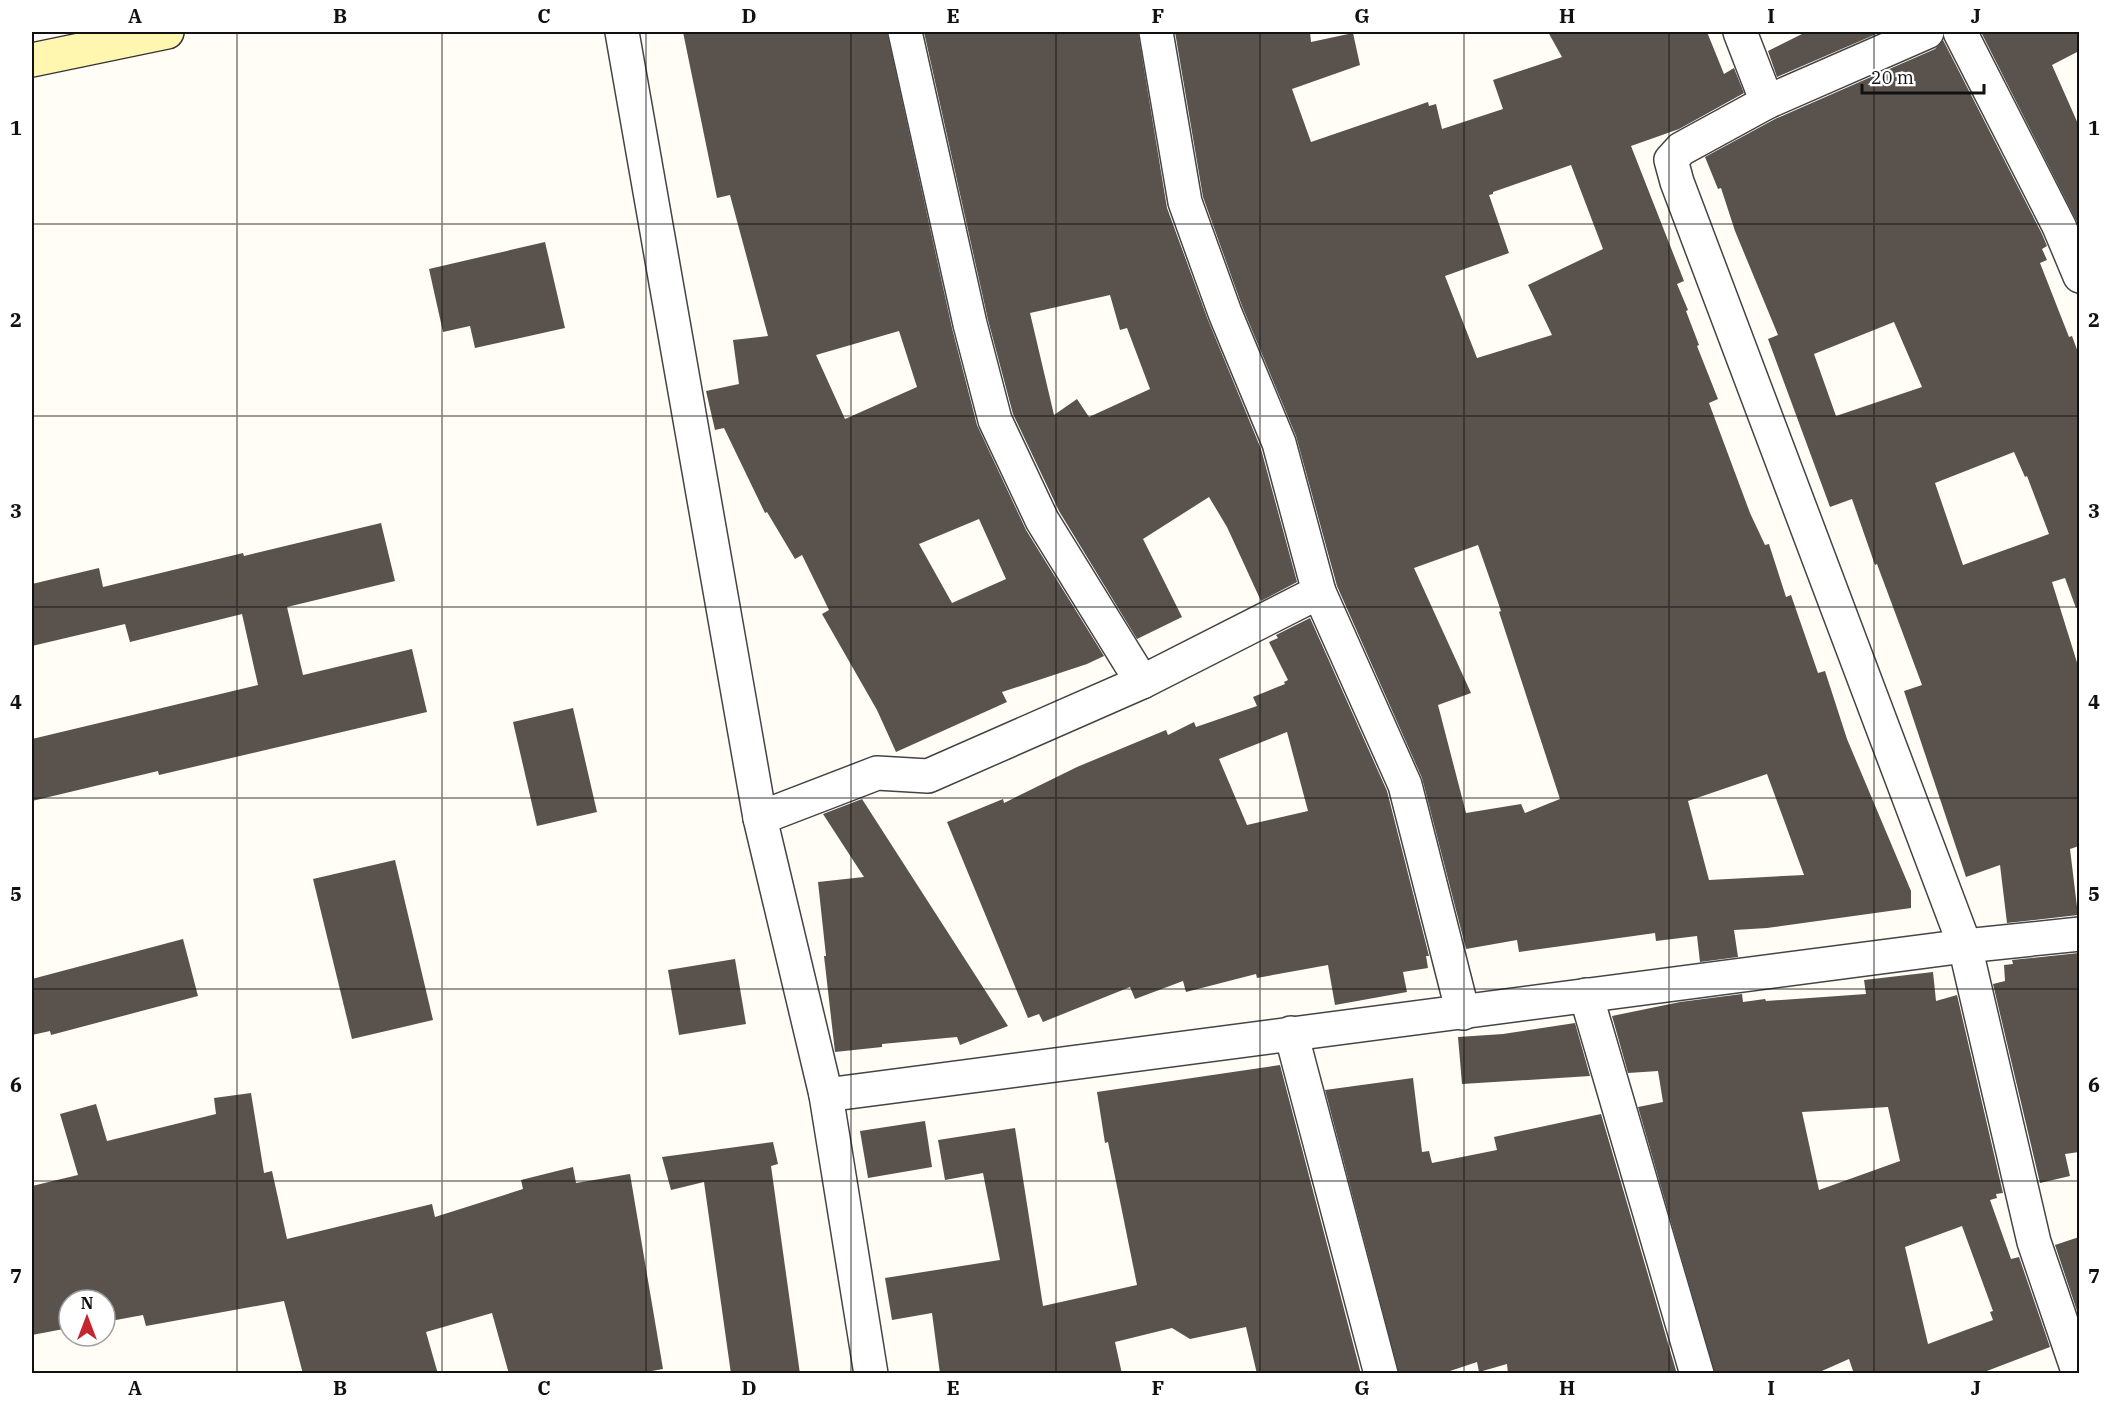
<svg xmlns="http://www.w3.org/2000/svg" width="2111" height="1405" viewBox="0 0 2111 1405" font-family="'IBM Plex Serif',serif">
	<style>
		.building { fill: #5a524d; fill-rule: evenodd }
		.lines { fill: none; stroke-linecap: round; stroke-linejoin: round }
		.street-casing { stroke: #444; stroke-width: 36 }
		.secondary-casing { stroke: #333; stroke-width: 36 }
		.street { stroke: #fff; stroke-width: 33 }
		.secondary { stroke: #fff6b0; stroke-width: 33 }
		.grid { fill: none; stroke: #111; stroke-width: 1.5; stroke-opacity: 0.55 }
		.neatline { fill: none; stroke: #111; stroke-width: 2 }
		.grid-label { font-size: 20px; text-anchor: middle; font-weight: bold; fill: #111 }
	</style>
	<rect width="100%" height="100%" fill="#fffdf5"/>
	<g class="building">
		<path d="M 683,32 L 887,32 L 952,328 L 977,425 L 1026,530 L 1104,656 L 1087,664 L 1002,692 L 1007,702 L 896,752 L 877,710 L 822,614 L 829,610 L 802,555 L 795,559 L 767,512 L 765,513 L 724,428 L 715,430 L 706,391 L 739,384 L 733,340 L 768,336 L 730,195 L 717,198 ZM 899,331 L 917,387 L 845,419 L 816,355 ZM 979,519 L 1006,579 L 952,603 L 919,544 Z"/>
		<path d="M 924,32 L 1138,32 L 1167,208 L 1208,320 L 1261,449 L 1297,582 L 1261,601 L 1227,527 L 1209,497 L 1143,539 L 1182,617 L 1137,639 L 1059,511 L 1013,414 L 988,320 ZM 1110,295 L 1120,330 L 1127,328 L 1150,389 L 1089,417 L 1077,399 L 1054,415 L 1030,313 Z"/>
		<path d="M 1175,32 L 1310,32 L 1311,42 L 1353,33 L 1360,65 L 1292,89 L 1311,142 L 1428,102 L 1429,106 L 1436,104 L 1442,129 L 1503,109 L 1493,80 L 1562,57 L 1548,32 L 1707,32 L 1724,74 L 1734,68 L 1744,93 L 1679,129 L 1631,146 L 1684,281 L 1677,284 L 1688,310 L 1686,311 L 1699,345 L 1697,346 L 1718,399 L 1709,403 L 1750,513 L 1765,545 L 1769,544 L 1786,597 L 1791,595 L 1818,673 L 1825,671 L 1847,739 L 1911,891 L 1911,908 L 1767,928 L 1734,930 L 1738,957 L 1700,962 L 1697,936 L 1656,941 L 1655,933 L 1519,952 L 1517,940 L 1466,949 L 1422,778 L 1337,586 L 1296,436 L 1242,306 L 1203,197 ZM 1571,165 L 1603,249 L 1528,285 L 1552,335 L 1477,358 L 1445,276 L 1509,253 L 1489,195 L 1493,194 L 1493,192 ZM 1478,545 L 1501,611 L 1499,612 L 1560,799 L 1525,813 L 1521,804 L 1466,813 L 1438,705 L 1471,693 L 1414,568 ZM 1767,774 L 1804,875 L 1709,880 L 1688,801 Z"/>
		<path d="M 1806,32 L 1881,32 L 1777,77 L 1768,51 Z"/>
		<path d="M 1981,32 L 2079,32 L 2079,51 L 2052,65 L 2079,126 L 2079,226 Z"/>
		<path d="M 1943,40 L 2042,234 L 2047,246 L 2042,249 L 2047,260 L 2040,263 L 2069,337 L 2072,336 L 2079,355 L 2079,607 L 2076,608 L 2065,578 L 2052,582 L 2079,669 L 2079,846 L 2070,849 L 2078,915 L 2007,923 L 2000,865 L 1966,877 L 1904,691 L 1922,685 L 1877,564 L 1875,565 L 1852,499 L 1830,507 L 1768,339 L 1778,335 L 1735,231 L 1721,188 L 1718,189 L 1705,157 L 1775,119 L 1935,49 ZM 1894,322 L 1922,387 L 1836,416 L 1814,354 ZM 2014,452 L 2025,477 L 2027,476 L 2049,534 L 1963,565 L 1935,483 Z"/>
		<path d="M 545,242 L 565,328 L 475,348 L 470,326 L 443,332 L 429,269 Z"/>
		<path d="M 381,523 L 395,581 L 287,607 L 303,675 L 412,649 L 427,712 L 159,775 L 158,771 L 32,801 L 32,739 L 258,685 L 242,614 L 130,642 L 125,624 L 32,646 L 32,584 L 99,568 L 103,587 L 243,553 L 244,556 Z"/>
		<path d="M 1310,618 L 1387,791 L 1429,956 L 1426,956 L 1428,968 L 1403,972 L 1407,992 L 1335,1005 L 1328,965 L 1257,978 L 1256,974 L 1186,992 L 1183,981 L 1135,999 L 1130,987 L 1043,1022 L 1039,1014 L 1028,1018 L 947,822 L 1003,799 L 1004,803 L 1077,767 L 1166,730 L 1168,735 L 1194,722 L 1196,727 L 1257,706 L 1253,697 L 1285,684 L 1284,682 L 1288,680 L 1269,642 L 1278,638 L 1276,635 ZM 1287,732 L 1308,811 L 1247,825 L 1219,759 Z"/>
		<path d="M 573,708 L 597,812 L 537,826 L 513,722 Z"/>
		<path d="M 862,799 L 1008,1026 L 960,1045 L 957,1037 L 882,1044 L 882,1047 L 835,1052 L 824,956 L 826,956 L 818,882 L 864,877 L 823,814 Z"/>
		<path d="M 395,860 L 433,1020 L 352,1039 L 313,879 Z"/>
		<path d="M 183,939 L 198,996 L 51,1035 L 50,1031 L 32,1035 L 32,979 Z"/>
		<path d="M 2079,953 L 2079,1152 L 2065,1154 L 2070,1176 L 2040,1183 L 1993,984 L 2005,981 L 2004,965 L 2013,964 L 2012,960 Z"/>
		<path d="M 735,959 L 746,1024 L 679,1035 L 668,970 Z"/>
		<path d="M 1933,972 L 1936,1001 L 1957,995 L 2003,1193 L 1996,1194 L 1997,1198 L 1990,1200 L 2011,1259 L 2019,1257 L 2050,1347 L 1979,1374 L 1854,1374 L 1849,1359 L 1815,1374 L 1715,1374 L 1638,1107 L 1663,1102 L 1658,1071 L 1628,1073 L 1612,1016 L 1680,1002 L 1742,994 L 1743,1002 L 1765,999 L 1766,1001 L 1866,994 L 1864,980 ZM 1888,1107 L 1900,1161 L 1819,1190 L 1802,1112 ZM 1962,1226 L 1993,1311 L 1990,1312 L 1993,1320 L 1928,1344 L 1905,1247 Z"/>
		<path d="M 1575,1023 L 1590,1076 L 1462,1084 L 1458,1037 L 1503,1034 Z"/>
		<path d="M 1280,1065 L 1361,1374 L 1257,1374 L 1246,1327 L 1190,1339 L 1172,1328 L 1115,1342 L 1122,1374 L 940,1374 L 932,1313 L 892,1320 L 885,1278 L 1000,1260 L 983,1173 L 945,1180 L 938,1140 L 1015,1128 L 1043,1306 L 1137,1285 L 1108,1142 L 1105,1143 L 1097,1092 Z"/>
		<path d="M 1413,1078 L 1422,1152 L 1429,1151 L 1432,1163 L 1497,1150 L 1494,1137 L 1601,1114 L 1677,1374 L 1508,1374 L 1507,1364 L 1479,1372 L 1477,1362 L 1441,1374 L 1399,1374 L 1325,1090 Z"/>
		<path d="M 251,1093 L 264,1173 L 272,1171 L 287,1239 L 432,1204 L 435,1217 L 523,1189 L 521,1180 L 573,1167 L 576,1183 L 630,1174 L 663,1369 L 635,1374 L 509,1374 L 492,1313 L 426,1332 L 438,1374 L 303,1374 L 284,1301 L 146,1326 L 143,1315 L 105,1322 L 105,1300 L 69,1300 L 69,1328 L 32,1335 L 32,1186 L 78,1175 L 60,1114 L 96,1104 L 107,1141 L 216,1114 L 214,1098 Z"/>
		<path d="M 925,1121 L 932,1167 L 868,1178 L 860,1131 Z"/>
		<path d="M 773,1142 L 778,1164 L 771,1166 L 800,1374 L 731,1374 L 704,1182 L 671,1190 L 662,1157 Z"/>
		<path d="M 2079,1237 L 2079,1317 L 2055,1245 Z"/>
	</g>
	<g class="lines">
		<g class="street-casing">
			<g id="street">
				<path d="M 622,32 L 760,818 L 826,1095 L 871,1374"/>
				<path d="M 905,32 L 970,324 L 995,420 L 1042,520 L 1142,682"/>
				<path d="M 1156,32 L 1185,202 L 1225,313 L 1279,443 L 1319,592 L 1405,785 L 1463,1013"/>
				<path d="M 1740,32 L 1767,102"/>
				<path d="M 1927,32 L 1767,102 L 1681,149 L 1671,160 L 1677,182 L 1965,946 L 2034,1242 L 2079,1374"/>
				<path d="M 1960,32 L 2059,226 L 2080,276"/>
				<path d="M 760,818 L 877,773 L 928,776 L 1142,682 L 1319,592"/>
				<path d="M 1586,995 L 1697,1374"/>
				<path d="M 1291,1033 L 1381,1374"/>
				<path d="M 826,1095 L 1965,946 L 2080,934"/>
			</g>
		</g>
		<g class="secondary-casing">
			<path id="secondary" d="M 32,60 L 167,32"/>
		</g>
		<use href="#street" class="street"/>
		<use href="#secondary" class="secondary"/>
	</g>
	<path class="grid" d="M 237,32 L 237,1374M 442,32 L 442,1374M 646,32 L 646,1374M 851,32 L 851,1374M 1056,32 L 1056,1374M 1260,32 L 1260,1374M 1464,32 L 1464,1374M 1669,32 L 1669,1374M 1874,32 L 1874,1374M 32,224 L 2080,224M 32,416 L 2080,416M 32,607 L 2080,607M 32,798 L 2080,798M 32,989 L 2080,989M 32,1181 L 2080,1181"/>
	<rect width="2111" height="1405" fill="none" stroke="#ffffff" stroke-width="66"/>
	<g transform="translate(87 1318)"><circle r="28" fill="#ffffff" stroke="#a0a0a0" stroke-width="1.5"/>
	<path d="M0-4.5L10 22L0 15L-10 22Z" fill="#c4262e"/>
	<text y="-9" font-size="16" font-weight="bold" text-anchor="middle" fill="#111111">N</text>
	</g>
	<path d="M1862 84v9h122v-9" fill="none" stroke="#111111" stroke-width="3"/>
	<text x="1871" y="84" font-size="18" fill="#111111" stroke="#ffffff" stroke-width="4.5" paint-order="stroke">20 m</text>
	<rect x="33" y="33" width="2045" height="1339" class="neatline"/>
	<g class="grid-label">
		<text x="135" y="23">A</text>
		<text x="340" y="23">B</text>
		<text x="544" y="23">C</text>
		<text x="749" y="23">D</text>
		<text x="953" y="23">E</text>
		<text x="1158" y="23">F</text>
		<text x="1362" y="23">G</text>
		<text x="1567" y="23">H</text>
		<text x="1771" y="23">I</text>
		<text x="1976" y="23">J</text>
		<text x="16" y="135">1</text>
		<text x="2094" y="135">1</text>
		<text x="16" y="327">2</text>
		<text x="2094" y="327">2</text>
		<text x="16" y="518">3</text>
		<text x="2094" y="518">3</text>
		<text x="16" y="709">4</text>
		<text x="2094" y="709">4</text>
		<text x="16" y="901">5</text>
		<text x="2094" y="901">5</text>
		<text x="16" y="1092">6</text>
		<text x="2094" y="1092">6</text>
		<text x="16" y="1283">7</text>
		<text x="2094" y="1283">7</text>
		<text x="135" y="1395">A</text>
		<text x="340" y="1395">B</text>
		<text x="544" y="1395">C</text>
		<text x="749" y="1395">D</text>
		<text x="953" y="1395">E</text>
		<text x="1158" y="1395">F</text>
		<text x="1362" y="1395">G</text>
		<text x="1567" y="1395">H</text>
		<text x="1771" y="1395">I</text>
		<text x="1976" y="1395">J</text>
	</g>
</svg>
